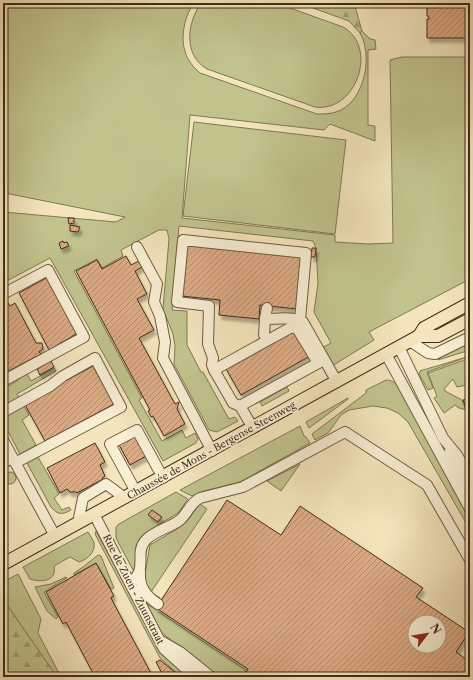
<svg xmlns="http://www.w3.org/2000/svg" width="473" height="680" viewBox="0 0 473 680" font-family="'Libre Caslon Text',serif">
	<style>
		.green { fill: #c1c38d; stroke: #807852 }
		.forest { fill: url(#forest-firs); stroke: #807852 }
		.building { fill: url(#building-hatch); stroke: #402c18; fill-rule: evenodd; filter: url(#shadow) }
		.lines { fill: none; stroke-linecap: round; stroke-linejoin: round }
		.minor-casing { stroke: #6d5a41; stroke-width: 12 }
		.major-casing { stroke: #402c18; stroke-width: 14 }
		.minor { stroke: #f8eed4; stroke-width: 10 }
		.major { stroke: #f4e5bd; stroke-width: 12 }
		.labels { text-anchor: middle; stroke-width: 3.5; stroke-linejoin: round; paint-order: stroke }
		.street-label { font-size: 10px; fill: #402c18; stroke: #f8eed4 }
	</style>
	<defs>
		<pattern id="forest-firs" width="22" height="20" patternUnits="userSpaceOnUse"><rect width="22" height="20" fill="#c1c38d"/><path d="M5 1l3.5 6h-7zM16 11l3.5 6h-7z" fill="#9e9f72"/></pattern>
		<pattern id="building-hatch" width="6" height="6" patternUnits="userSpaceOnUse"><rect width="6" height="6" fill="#dcab87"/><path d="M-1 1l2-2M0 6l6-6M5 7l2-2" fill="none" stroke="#b48b6d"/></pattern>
		<filter id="shadow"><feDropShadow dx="2.5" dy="4.5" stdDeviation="1" flood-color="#0004"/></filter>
	</defs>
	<rect width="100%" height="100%" fill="#f4e5bd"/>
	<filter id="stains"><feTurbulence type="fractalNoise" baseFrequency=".005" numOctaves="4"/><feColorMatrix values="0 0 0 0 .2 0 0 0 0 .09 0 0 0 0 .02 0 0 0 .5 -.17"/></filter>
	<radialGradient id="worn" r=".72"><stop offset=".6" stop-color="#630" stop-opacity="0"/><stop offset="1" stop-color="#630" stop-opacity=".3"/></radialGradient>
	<g class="green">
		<path d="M 3,3 L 194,3 C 183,18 178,45 190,62 C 192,66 197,70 200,73 L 317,114 C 325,114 333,114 341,110 C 365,98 373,55 360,33 L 362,31 L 370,39 L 375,40 L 376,49 L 368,50 L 368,125 L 375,126 L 375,141 L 330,124 L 324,130 L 190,115 L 182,218 L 335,235 L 335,242 L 368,244 L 393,243 L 390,60 L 402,57 L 470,57 L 470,279 L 369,332 L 374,340 L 332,366 L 322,348 L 331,343 L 314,312 L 318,283 L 316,248 L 313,241 L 179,226 L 172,310 L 187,311 L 187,345 L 201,372 L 203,372 L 229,419 L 235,417 L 238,421 L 217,432 L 209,430 L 174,364 L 175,346 L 173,334 L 163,309 L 169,239 L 167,230 L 159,230 L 121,250 L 123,256 L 102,268 L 97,259 L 74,271 L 142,398 L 139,400 L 162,441 L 182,430 L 186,438 L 195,433 L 198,439 L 196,443 L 163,461 L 50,258 L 3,283 L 3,212 L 116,222 L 125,217 L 5,193 L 3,195 Z"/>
		<path d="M 201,3 L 276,3 L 343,27 C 379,47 356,113 315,107 L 207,69 C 183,55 187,23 201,3 Z"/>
		<path d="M 194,122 L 346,140 L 335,234 L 183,216 Z"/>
		<path d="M 470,342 L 470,350 L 438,360 L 442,355 Z"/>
		<path d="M 470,356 L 427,372 L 433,388 L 428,390 L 419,374 L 420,371 Z"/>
		<path d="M 470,358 L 470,387 L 467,385 L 457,387 L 453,379 L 444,389 L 445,391 L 462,400 L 466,410 L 459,408 L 455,405 L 444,413 L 434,398 L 437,396 L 428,373 Z"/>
		<path d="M 54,368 L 56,371 L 17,394 L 29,415 L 22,420 L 36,445 L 20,454 L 3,422 L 3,396 L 5,395 L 3,389 L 17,381 L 22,374 L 27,374 L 31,381 Z"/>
		<path d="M 386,380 C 394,380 397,385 401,391 L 470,519 L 470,530 L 408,422 L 398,413 L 387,408 L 373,406 L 349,410 L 341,415 L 328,433 L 315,440 L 312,434 L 366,393 L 366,390 Z"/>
		<path d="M 287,387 L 289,391 L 262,406 L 260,402 Z"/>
		<path d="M 348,398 L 348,399 L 309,428 L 306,422 Z"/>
		<path d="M 300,426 L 304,436 L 306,437 L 310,443 L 240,482 L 204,491 L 192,496 L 180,490 Z"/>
		<path d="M 38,457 L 59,494 L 54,498 L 62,510 L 69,507 L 71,510 C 62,515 58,515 51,507 L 27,463 Z"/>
		<path d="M 300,464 L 281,491 L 267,481 Z"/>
		<circle cx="10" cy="478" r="6"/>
		<path d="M 176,492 L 188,499 L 178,513 L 145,533 C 135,543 135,554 136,567 L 133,570 L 116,538 L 116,527 L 119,524 Z"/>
		<path d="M 200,504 L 207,509 L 151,592 L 160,598 L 159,600 L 149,593 L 144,580 L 150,545 L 177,529 L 186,522 Z"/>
		<path d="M 96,531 L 162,652 L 184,674 L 182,677 L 175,677 L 177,673 L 160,658 L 95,534 Z"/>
		<path d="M 88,532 L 94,542 L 94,548 C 92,555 86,560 79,562 L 70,557 L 54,566 C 57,581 42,583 30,579 L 23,567 Z"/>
		<path d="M 98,555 L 101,556 L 114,588 L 111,589 L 96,563 L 74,575 L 74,573 L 83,567 Z"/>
		<path d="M 18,574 L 41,619 L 38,633 L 61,677 L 54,677 L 3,602 L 3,582 Z"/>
		<path d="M 66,577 L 67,578 L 44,592 L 58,617 L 56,619 L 47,611 L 35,587 L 51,584 Z"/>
		<path d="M 147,604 L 246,670 L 242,677 L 217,677 L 161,632 L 145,605 Z"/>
	</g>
	<g class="forest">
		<path d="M 299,3 L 354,3 L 362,31 L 360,33 L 349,21 Z"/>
		<path d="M 3,599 L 57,677 L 3,677 Z"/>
	</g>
	<g class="building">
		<path d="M 426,3 L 470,3 L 470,38 L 427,38 L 427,19 L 429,19 L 429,17 L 427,16 L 427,5 L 426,4 Z"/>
		<path d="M 68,218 L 74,218 L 74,223 L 69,224 Z"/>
		<path d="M 70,225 L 80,227 L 78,232 L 70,231 Z"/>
		<path d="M 63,241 L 64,243 L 67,242 L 69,246 L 61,249 L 59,243 Z"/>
		<path d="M 187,244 L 302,256 L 297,309 L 260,305 L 259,319 L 219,315 L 220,300 L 181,296 Z"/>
		<path d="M 312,248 L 316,248 L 315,257 L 311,257 Z"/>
		<path d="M 126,256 L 131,265 L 139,261 L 142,267 L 135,271 L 147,294 L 137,299 L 154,330 L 139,338 L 175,404 L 179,402 L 177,409 L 185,424 L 164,436 L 153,416 L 151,417 L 148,411 L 150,410 L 76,271 L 97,260 L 102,269 Z"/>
		<path d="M 48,277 L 78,333 L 49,350 L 19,293 Z"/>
		<path d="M 6,300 L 10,306 L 15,303 L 36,343 L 42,343 L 43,348 L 42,350 L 39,352 L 41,354 L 3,374 L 3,301 Z"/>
		<path d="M 295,330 L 310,356 L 241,395 L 226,369 L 240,362 L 238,359 L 242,357 L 243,360 Z"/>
		<path d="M 51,361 L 54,367 L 40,375 L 37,369 Z"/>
		<path d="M 93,366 L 114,404 L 45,441 L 24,403 Z"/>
		<path d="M 470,397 L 470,419 L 463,400 Z"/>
		<path d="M 134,434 L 148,455 L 130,465 L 118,443 Z"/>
		<path d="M 95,443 L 105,462 L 100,465 L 105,476 L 102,478 L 103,479 L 77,493 L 76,492 L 70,492 L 67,489 L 60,493 L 47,468 Z"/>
		<path d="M 227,500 L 281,535 L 300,506 L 423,588 L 416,597 L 469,632 L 456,652 L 470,662 L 470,677 L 243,677 L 248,669 L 156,608 ZM 415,622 L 439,622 L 439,646 L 415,646 Z"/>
		<path d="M 152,510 L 162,517 L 158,522 L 148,515 Z"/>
		<path d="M 96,563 L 114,596 L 111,598 L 153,677 L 95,677 L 66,622 L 63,624 L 46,592 Z"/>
		<path d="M 160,660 L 176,673 L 174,677 L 164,677 L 156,662 Z"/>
	</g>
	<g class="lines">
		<g class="minor-casing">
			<g id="minor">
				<path d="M 137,247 L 157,284 L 154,302 L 160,316 L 165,342 L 163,358 L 212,451"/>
				<path d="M 3,294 L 48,270 L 84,337 L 3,381"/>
				<path d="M 265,319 L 267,308"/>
				<path d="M 264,335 L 265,319 C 277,319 293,316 303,322 L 337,382"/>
				<path d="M 410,341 L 428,353 L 435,354 L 470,337"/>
				<path d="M 399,347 L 443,438 L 457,455 L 470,479"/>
				<path d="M 386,354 L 470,509"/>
				<path d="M 214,370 L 290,328 L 295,327 L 298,330 L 318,363"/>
				<path d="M 240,406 L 322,361"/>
				<path d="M 3,412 L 50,386 L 63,376 L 95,358 L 121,407 L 15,463"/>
				<path d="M 253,428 L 240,406 L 233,403 L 214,370 L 212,365 L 213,358 L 208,344 L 209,306 L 177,302 L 183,240 L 306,253 L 300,320"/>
				<path d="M 3,440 L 55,536"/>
				<path d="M 449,453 L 463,484"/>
				<path d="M 3,463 L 12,458"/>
				<path d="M 136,492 L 110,444 L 137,430 L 163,478"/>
				<path d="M 94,514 L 164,649 L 195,677"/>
				<path d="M 78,523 L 83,498 L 106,484 L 125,498"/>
				<path d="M 140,572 C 139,587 146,596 158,604"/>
				<path d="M 130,582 C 149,570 134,554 145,541 C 153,531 170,528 180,520 C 188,513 190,503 200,498 L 243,487 L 345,432 L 427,485 L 470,560"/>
				<path d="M 161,641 L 180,652 L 211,677"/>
			</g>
		</g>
		<g class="major-casing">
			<g id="major">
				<path d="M 419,336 L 424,328 L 470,303"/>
				<path d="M 3,564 L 419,336 L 438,336 L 470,319"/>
			</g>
		</g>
		<use href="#minor" class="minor"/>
		<use href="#major" class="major"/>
	</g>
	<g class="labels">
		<g class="street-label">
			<text transform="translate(211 450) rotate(-29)" y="4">Chaussée de Mons - Bergense Steenweg</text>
			<text transform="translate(134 589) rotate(63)" y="4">Rue de Zuen - Zuunstraat</text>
		</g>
	</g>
	<rect width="473" height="680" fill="none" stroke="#f4e5bd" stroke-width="16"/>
	<rect x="4" y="4" width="465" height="672" fill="none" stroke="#402c18" stroke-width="2"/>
	<rect x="8" y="8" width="457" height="664" fill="none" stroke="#402c18"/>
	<g transform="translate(427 634) rotate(59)"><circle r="19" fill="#f8eed4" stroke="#aea089"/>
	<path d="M0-3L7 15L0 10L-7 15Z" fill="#8f2418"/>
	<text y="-6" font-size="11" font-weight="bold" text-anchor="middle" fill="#402c18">N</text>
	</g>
	<rect width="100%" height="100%" filter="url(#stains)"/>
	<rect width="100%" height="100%" fill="url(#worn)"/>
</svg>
